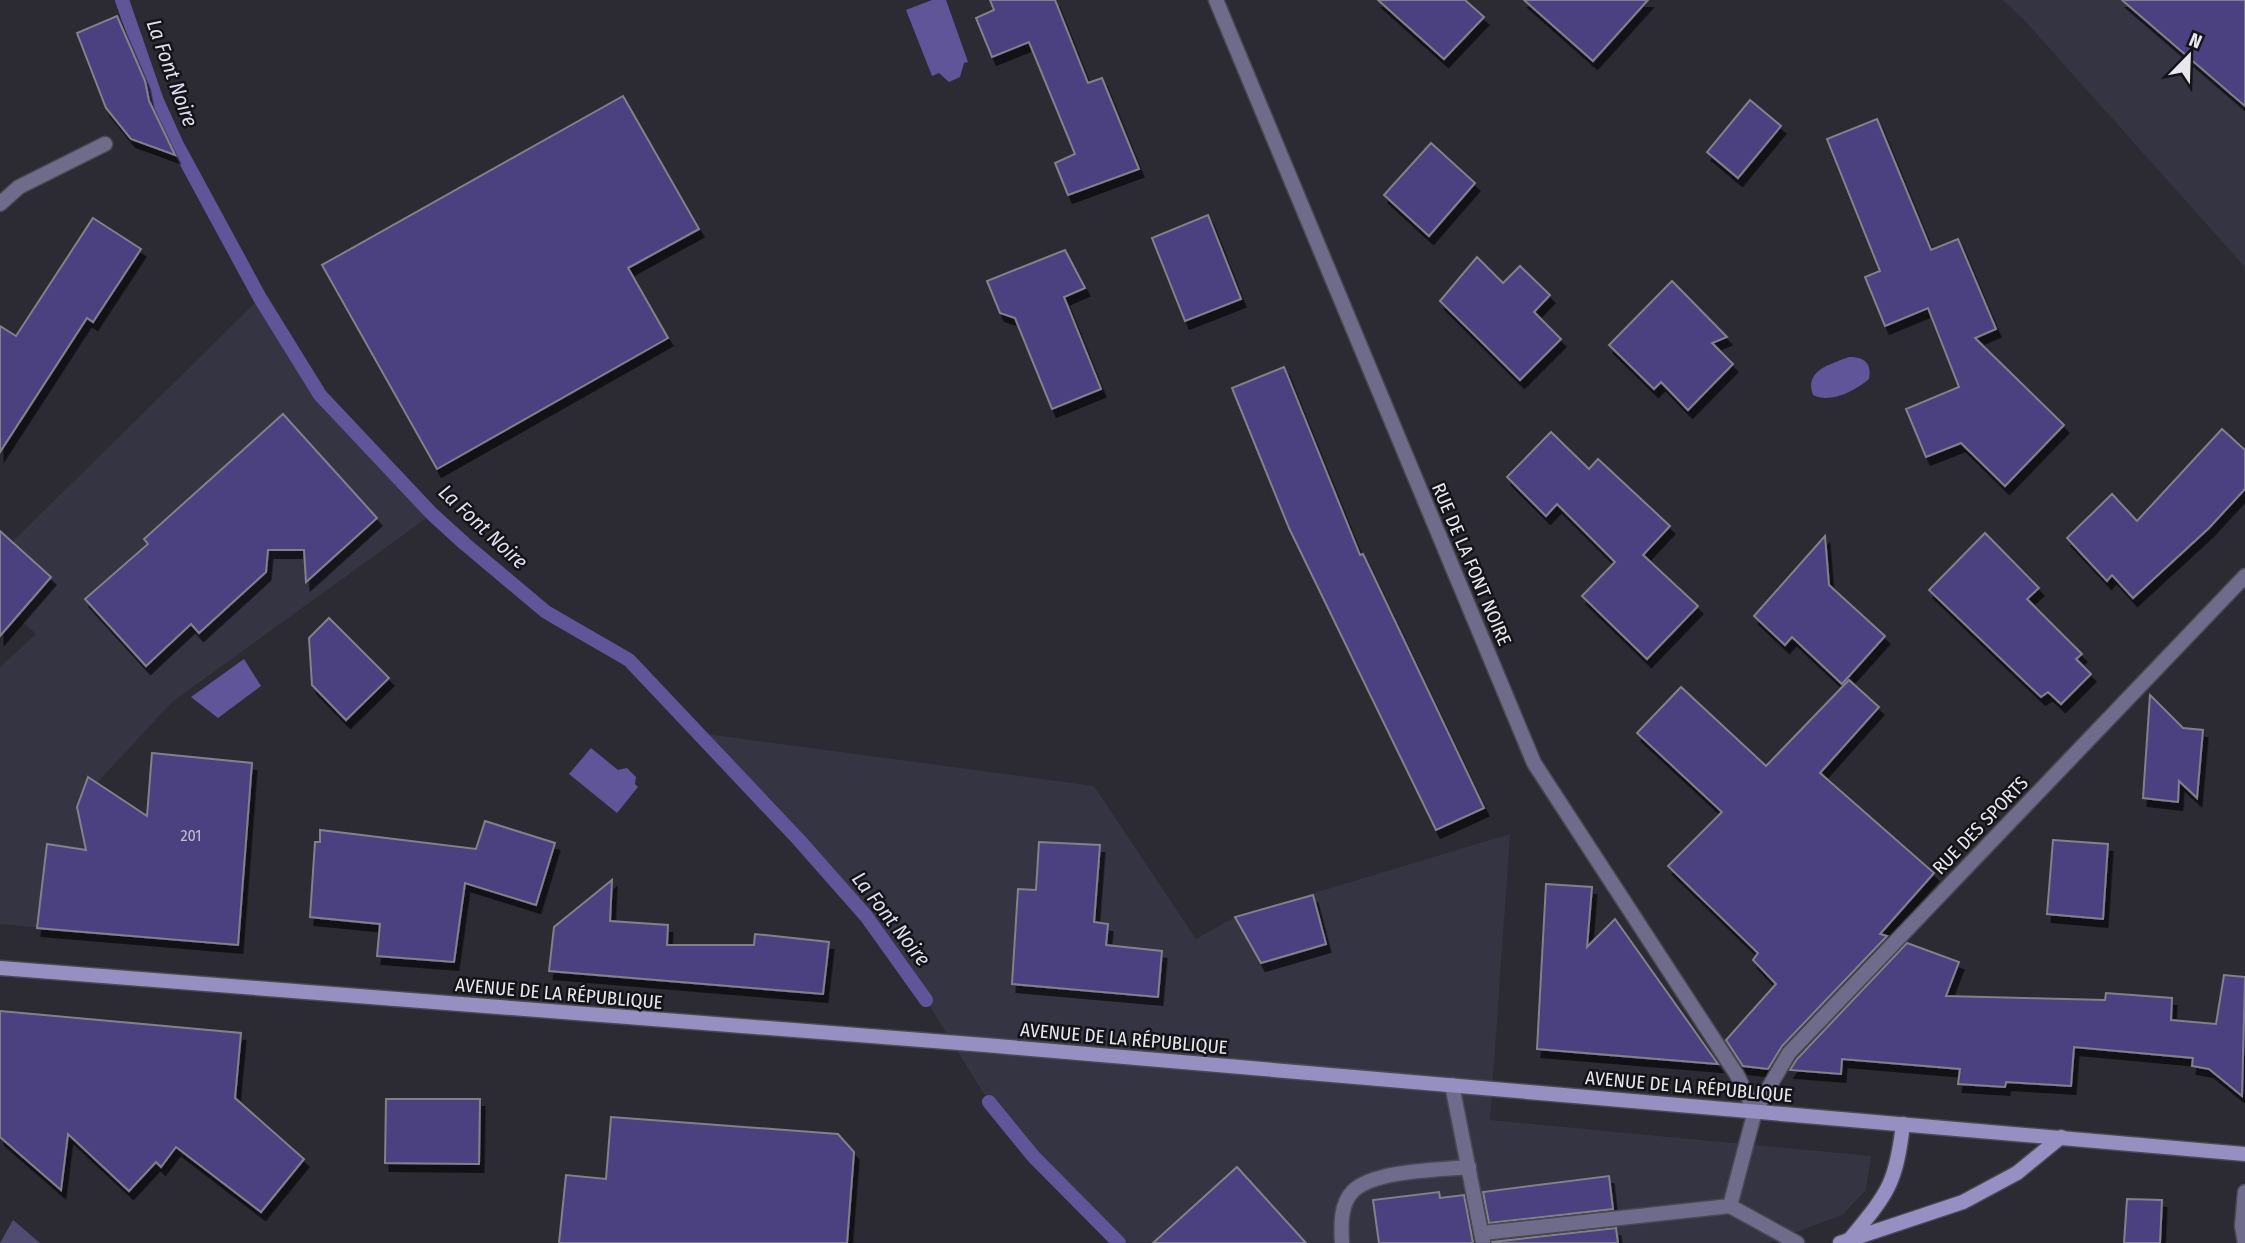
<svg xmlns="http://www.w3.org/2000/svg" width="2245" height="1243" viewBox="0 0 2245 1243" font-family="'Fira Sans Condensed',sans-serif">
	<style>
		.built { fill: #353443 }
		.green { fill: #504b72 }
		.water { fill: #605598 }
		.lines { fill: none; stroke-linecap: round; stroke-linejoin: round }
		.stream { stroke: #605598; stroke-width: 14 }
		.building { fill: #4b3f80; stroke: #81808b; stroke-width: 2; filter: url(#shadow) }
		.lane-casing { stroke: #4a4952; stroke-width: 17 }
		.street-casing { stroke: #4a4952; stroke-width: 17 }
		.secondary-casing { stroke: #4a4952; stroke-width: 17 }
		.lane { stroke: #6f6c8b; stroke-width: 14 }
		.street { stroke: #6f6c8b; stroke-width: 14 }
		.secondary { stroke: #9590c1; stroke-width: 14 }
		.labels { text-anchor: middle; stroke-width: 5; stroke-linejoin: round; paint-order: stroke }
		.number-label { font-size: 16px; fill: #c0bdd2 }
		.street-label { font-size: 19px; fill: #e7e7ed; stroke: #141418 }
		.water-label { font-size: 21px; font-style: italic; fill: #deddf1; stroke: #141418 }
	</style>
	<defs>
		<filter id="shadow"><feDropShadow dx="4.5" dy="8" stdDeviation="0" flood-color="#0009"/></filter>
	</defs>
	<rect width="100%" height="100%" fill="#2c2b34"/>
	<g class="built">
		<path d="M 2003,0 L 2245,0 L 2245,267 L 2026,22 Z"/>
		<path d="M 260,298 L 320,395 L 432,514 L 172,702 L 97,783 L 119,935 L 0,924 L 0,667 L 36,634 L 0,603 L 0,554 Z"/>
		<path d="M 699,733 L 1094,786 L 1196,939 L 1235,917 L 1510,834 L 1490,1120 L 1871,1156 L 1866,1190 L 1842,1215 L 1767,1243 L 1119,1243 L 1033,1156 L 989,1102 L 926,1000 L 866,916 Z"/>
	</g>
	<path class="green" d="M 13,1220 L 40,1243 L 0,1243 Z"/>
	<g class="water">
		<path d="M 932,0 L 946,0 L 968,62 L 964,63 L 960,77 L 949,82 L 939,73 L 932,76 L 906,10 Z"/>
		<path d="M 1849,357 C 1865,357 1872,364 1869,379 C 1855,391 1830,404 1813,395 C 1804,370 1831,364 1849,357 Z"/>
		<path d="M 244,659 L 261,686 L 218,718 L 191,697 Z"/>
		<path d="M 591,748 L 618,770 L 627,768 L 636,777 L 635,784 L 638,787 L 617,813 L 569,774 Z"/>
	</g>
	<g class="lines">
		<g class="stream">
			<path d="M 122,0 L 157,101 L 176,143 L 260,298 L 320,395 L 432,514 L 465,544 L 546,612 L 629,660 L 799,840 L 866,916 L 926,1000"/>
			<path d="M 989,1102 L 1033,1156 L 1119,1243"/>
		</g>
	</g>
	<g class="building">
		<path d="M 990,0 L 1055,0 L 1088,83 L 1102,78 L 1139,169 L 1068,195 L 1055,163 L 1075,154 L 1029,42 L 992,57 L 976,18 L 994,10 Z"/>
		<path d="M 1378,0 L 1465,0 L 1484,17 L 1444,59 Z"/>
		<path d="M 1524,0 L 1648,0 L 1593,61 Z"/>
		<path d="M 2122,0 L 2245,0 L 2245,106 Z"/>
		<path d="M 117,16 L 145,81 L 149,101 L 175,155 L 131,139 L 106,108 L 77,33 Z"/>
		<path d="M 623,96 L 699,229 L 628,268 L 668,338 L 437,469 L 322,265 Z"/>
		<path d="M 1750,100 L 1781,126 L 1738,178 L 1707,152 Z"/>
		<path d="M 1877,119 L 1931,250 L 1958,239 L 1996,329 L 1975,338 L 2064,425 L 2005,486 L 1961,443 L 1926,457 L 1906,409 L 1959,387 L 1928,308 L 1885,326 L 1865,277 L 1880,271 L 1827,139 Z"/>
		<path d="M 1431,143 L 1475,183 L 1429,236 L 1384,195 Z"/>
		<path d="M 1208,215 L 1241,299 L 1185,321 L 1152,238 Z"/>
		<path d="M 93,218 L 141,249 L 93,322 L 87,318 L 0,452 L 0,326 L 16,336 Z"/>
		<path d="M 1065,250 L 1085,288 L 1064,297 L 1101,389 L 1052,409 L 1015,318 L 1000,313 L 987,281 Z"/>
		<path d="M 1477,257 L 1503,283 L 1520,266 L 1550,295 L 1534,312 L 1561,339 L 1520,380 L 1440,301 Z"/>
		<path d="M 1672,281 L 1727,337 L 1712,343 L 1733,364 L 1688,410 L 1661,382 L 1654,389 L 1609,345 Z"/>
		<path d="M 1284,367 L 1360,555 L 1363,554 L 1484,808 L 1436,830 L 1289,528 L 1232,388 Z"/>
		<path d="M 283,414 L 377,518 L 306,582 L 304,550 L 268,550 L 266,572 L 199,633 L 191,624 L 146,666 L 85,599 L 148,544 L 144,539 Z"/>
		<path d="M 2222,429 L 2245,450 L 2245,489 L 2209,528 L 2133,598 L 2112,575 L 2107,581 L 2067,538 L 2112,494 L 2137,521 Z"/>
		<path d="M 1551,432 L 1589,469 L 1598,459 L 1670,526 L 1643,555 L 1698,606 L 1647,659 L 1582,596 L 1615,562 L 1557,504 L 1546,516 L 1507,477 Z"/>
		<path d="M 0,531 L 51,577 L 0,636 Z"/>
		<path d="M 1985,533 L 2039,588 L 2027,599 L 2082,654 L 2076,659 L 2091,674 L 2061,704 L 2048,692 L 2041,697 L 1929,590 Z"/>
		<path d="M 1825,536 L 1829,585 L 1885,636 L 1842,684 L 1792,637 L 1785,645 L 1754,616 Z"/>
		<path d="M 329,618 L 389,678 L 346,720 L 312,685 L 309,638 Z"/>
		<path d="M 1849,680 L 1879,707 L 1820,773 L 1934,873 L 1880,934 L 1887,936 L 1782,1046 L 1768,1069 L 1743,1066 L 1726,1040 L 1776,984 L 1753,960 L 1758,953 L 1668,866 L 1722,812 L 1637,733 L 1681,687 L 1766,766 Z"/>
		<path d="M 2150,695 L 2183,728 L 2203,730 L 2197,798 L 2179,781 L 2178,802 L 2143,798 Z"/>
		<path d="M 152,753 L 252,763 L 238,945 L 37,928 L 47,844 L 86,850 L 77,807 L 88,777 L 147,816 Z"/>
		<path d="M 485,821 L 555,843 L 536,905 L 465,883 L 454,962 L 377,956 L 380,924 L 310,917 L 315,842 L 320,842 L 320,830 L 476,849 Z"/>
		<path d="M 2053,840 L 2108,844 L 2103,919 L 2047,914 Z"/>
		<path d="M 1039,842 L 1100,845 L 1094,922 L 1108,924 L 1106,945 L 1162,951 L 1158,997 L 1012,984 L 1018,889 L 1036,890 Z"/>
		<path d="M 612,880 L 610,921 L 668,925 L 667,945 L 754,945 L 755,934 L 829,942 L 823,994 L 549,971 L 554,927 Z"/>
		<path d="M 1546,884 L 1592,887 L 1587,947 L 1615,919 L 1718,1064 L 1537,1049 Z"/>
		<path d="M 1313,895 L 1326,944 L 1261,963 L 1235,917 Z"/>
		<path d="M 1907,943 L 1959,962 L 1946,996 L 2105,1000 L 2106,993 L 2172,998 L 2171,1020 L 2216,1024 L 2224,975 L 2245,977 L 2242,1096 L 2209,1069 L 2192,1066 L 2193,1058 L 2074,1047 L 2071,1086 L 2006,1082 L 2005,1087 L 1958,1084 L 1960,1069 L 1842,1059 L 1841,1074 L 1790,1070 L 1797,1059 Z"/>
		<path d="M 0,1011 L 241,1033 L 235,1098 L 304,1159 L 261,1212 L 176,1147 L 161,1167 L 156,1162 L 129,1191 L 68,1134 L 61,1190 L 0,1137 Z"/>
		<path d="M 386,1099 L 480,1099 L 479,1164 L 385,1163 Z"/>
		<path d="M 611,1117 L 838,1134 L 854,1152 L 847,1243 L 559,1243 L 566,1175 L 606,1179 Z"/>
		<path d="M 1237,1167 L 1306,1243 L 1153,1243 Z"/>
		<path d="M 1609,1176 L 1613,1209 L 1489,1223 L 1483,1192 Z"/>
		<path d="M 1439,1192 L 1440,1198 L 1464,1195 L 1473,1243 L 1379,1243 L 1373,1200 Z"/>
		<path d="M 2127,1199 L 2162,1200 L 2160,1243 L 2124,1243 Z"/>
		<path d="M 1616,1228 L 1618,1243 L 1492,1243 L 1492,1242 Z"/>
	</g>
	<g class="lines">
		<g class="lane-casing">
			<g id="lane">
				<path d="M 1452,1085 L 1483,1242"/>
				<path d="M 1730,1206 L 1797,1243"/>
				<path d="M 1483,1233 L 1730,1206 L 1755,1111"/>
				<path d="M 1342,1243 C 1341,1226 1340,1204 1353,1191 C 1375,1170 1439,1170 1469,1167"/>
			</g>
		</g>
		<g class="street-casing">
			<g id="street">
				<path d="M 1216,0 L 1534,763 L 1737,1075 L 1755,1111"/>
				<path d="M 0,204 L 19,187 L 105,144"/>
				<path d="M 1755,1111 L 1789,1053 L 2245,576"/>
				<path d="M 2245,1243 L 2242,1226 L 2245,1192"/>
			</g>
		</g>
		<g class="secondary-casing">
			<g id="secondary">
				<path d="M 0,968 L 985,1045 L 2245,1154"/>
				<path d="M 1850,1239 C 1888,1193 1896,1184 1903,1124"/>
				<path d="M 1840,1243 L 1963,1202 L 2017,1173 L 2061,1137"/>
			</g>
		</g>
		<use href="#lane" class="lane"/>
		<use href="#street" class="street"/>
		<use href="#secondary" class="secondary"/>
	</g>
	<g class="labels">
		<g class="number-label">
			<text x="191" y="841">201</text>
		</g>
		<g class="street-label">
			<text transform="translate(1472 564) rotate(67)" y="7">RUE DE LA FONT NOIRE</text>
			<text transform="translate(1980 825) rotate(-46)" y="7">RUE DES SPORTS</text>
			<text transform="translate(559 993) rotate(5)" y="7">AVENUE DE LA RÉPUBLIQUE</text>
			<text transform="translate(1124 1038) rotate(5)" y="7">AVENUE DE LA RÉPUBLIQUE</text>
			<text transform="translate(1689 1086) rotate(5)" y="7">AVENUE DE LA RÉPUBLIQUE</text>
		</g>
		<g class="water-label">
			<text transform="translate(172 73) rotate(70)" y="7">La Font Noire</text>
			<text transform="translate(483 527) rotate(43)" y="7">La Font Noire</text>
			<text transform="translate(891 919) rotate(52)" y="7">La Font Noire</text>
		</g>
	</g>
	<g transform="translate(2189 56) rotate(23)" stroke="#141418" stroke-width="5" paint-order="stroke">
	<path d="M0-5L12 26L0 18L-12 26Z" fill="#e7e7ed"/>
	<text y="-10" font-size="19" font-weight="bold" text-anchor="middle" fill="#e7e7ed">N</text>
	</g>
</svg>
